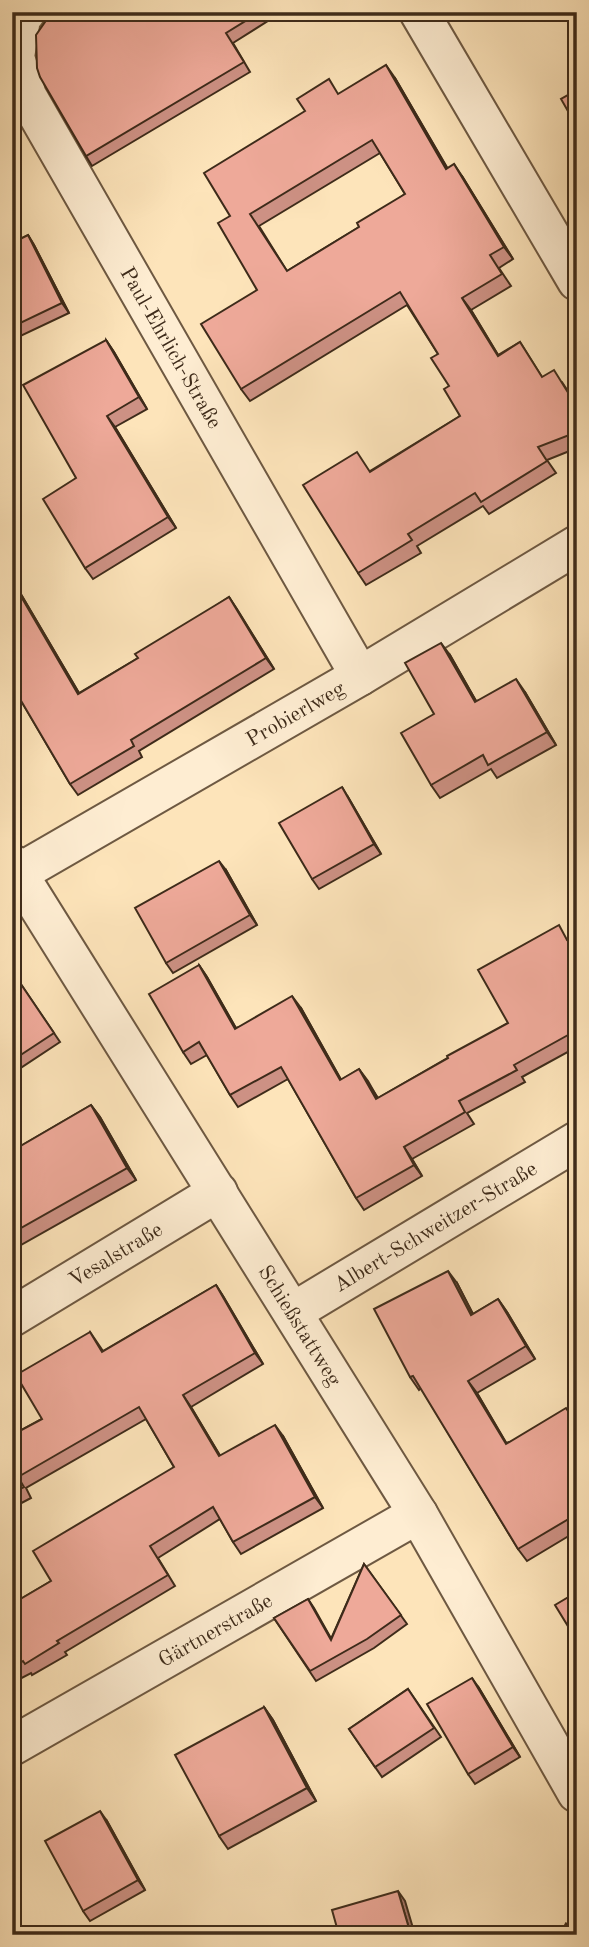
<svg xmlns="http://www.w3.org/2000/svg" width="589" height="1947" viewBox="0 0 589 1947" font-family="'Old Standard TT',serif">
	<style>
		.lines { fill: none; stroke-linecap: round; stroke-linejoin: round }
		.minor-casing { stroke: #6e5942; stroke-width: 42 }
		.path { stroke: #3e2b1a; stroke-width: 4.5; stroke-dasharray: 5 3.5; stroke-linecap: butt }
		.minor { stroke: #feedd2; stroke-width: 38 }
		.wall { fill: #cd9184; stroke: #3e2b1a; stroke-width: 2; fill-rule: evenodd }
		.shaded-wall { fill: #a7766b; stroke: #3e2b1a; stroke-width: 2 }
		.building { fill: #eea999; stroke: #3e2b1a; stroke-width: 2; fill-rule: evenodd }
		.labels { text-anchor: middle; stroke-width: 7; stroke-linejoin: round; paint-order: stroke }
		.street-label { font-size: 21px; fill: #3e2b1a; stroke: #feedd2 }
	</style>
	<rect width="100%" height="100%" fill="#fde4ba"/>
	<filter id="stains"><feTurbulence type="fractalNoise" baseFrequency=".00286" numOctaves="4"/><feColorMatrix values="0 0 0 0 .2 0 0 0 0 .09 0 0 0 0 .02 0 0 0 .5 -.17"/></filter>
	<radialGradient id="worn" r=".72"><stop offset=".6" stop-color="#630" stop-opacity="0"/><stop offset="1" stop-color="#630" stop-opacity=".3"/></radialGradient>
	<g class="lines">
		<g class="minor-casing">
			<g id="minor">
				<path id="s1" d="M 26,12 L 21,18 L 15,57 L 27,96 L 360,676"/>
				<path d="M 419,12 L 577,281"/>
				<path id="s2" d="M 12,864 L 418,1514 L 577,1793"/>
				<path id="s3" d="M 12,877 L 360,676 L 577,545"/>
				<path id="s4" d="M 293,1312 L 577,1141"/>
				<path id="s5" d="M 12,1317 L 218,1192"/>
				<path id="s6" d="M 12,1746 L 418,1514"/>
			</g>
		</g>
		<path class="path" d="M 561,1935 L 577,1906"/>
		<use href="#minor" class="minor"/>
	</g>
	<g class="wall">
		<path d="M 52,12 L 282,12 L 233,43 L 250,72 L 92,166 L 86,156 Z"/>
		<path d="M 395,78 L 447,168 L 462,176 L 513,259 L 499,268 L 511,286 L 471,310 L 498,355 L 520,342 L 542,377 L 562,382 L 577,405 L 577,448 L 547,460 L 556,473 L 489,514 L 483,506 L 417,546 L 421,553 L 366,585 L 358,573 L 370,471 L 460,416 L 438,354 L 407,305 L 250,401 L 241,389 L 257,290 L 230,216 L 339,94 ZM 380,153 L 405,194 L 359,227 L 287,271 L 259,226 Z"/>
		<path d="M 28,235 L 34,245 L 69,313 L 12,340 L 12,243 Z"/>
		<path d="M 106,340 L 114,352 L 147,409 L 115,427 L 176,528 L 93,579 L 85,568 Z"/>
		<path d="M 12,579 L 79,693 L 138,658 L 229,597 L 274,669 L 139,751 L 142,757 L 78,795 L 70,784 L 20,699 L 12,704 Z"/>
		<path d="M 450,655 L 476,701 L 525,692 L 556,745 L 497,778 L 491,769 L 440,798 L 431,785 L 434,714 Z"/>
		<path d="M 348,797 L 381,854 L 319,889 L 312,879 Z"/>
		<path d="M 226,870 L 257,925 L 173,973 L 166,963 Z"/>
		<path d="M 577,935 L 577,1047 L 522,1077 L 525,1082 L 467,1113 L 474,1124 L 412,1159 L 422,1176 L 364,1210 L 356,1198 L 288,1079 L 238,1107 L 230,1095 L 207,1055 L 191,1064 L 183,1052 L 199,965 L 207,977 L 236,1028 L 301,1008 L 341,1080 L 359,1069 L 378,1098 L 508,1023 L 568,939 Z"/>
		<path d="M 12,971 L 60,1042 L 19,1069 L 17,1066 L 12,1069 Z"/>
		<path d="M 91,1105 L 100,1117 L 136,1180 L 12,1250 L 12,1151 Z"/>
		<path d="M 457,1283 L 473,1314 L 498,1299 L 507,1312 L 535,1359 L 477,1393 L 506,1443 L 577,1423 L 577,1531 L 527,1561 L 518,1549 L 421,1388 L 419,1390 L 410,1377 Z"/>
		<path d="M 216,1285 L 223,1296 L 263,1364 L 191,1407 L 220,1456 L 283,1436 L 323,1508 L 241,1554 L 233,1542 L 220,1519 L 158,1558 L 175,1586 L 65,1652 L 67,1655 L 32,1675 L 31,1673 L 12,1683 L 12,1604 L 51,1581 L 174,1467 L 146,1419 L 26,1488 L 31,1498 L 12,1508 L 12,1435 L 42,1419 L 90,1332 L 103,1351 Z"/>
		<path d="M 364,1564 L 407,1624 L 374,1648 L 316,1681 L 274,1618 L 308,1599 L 331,1639 Z"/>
		<path d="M 479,1688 L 520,1757 L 475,1784 L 468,1774 Z"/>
		<path d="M 408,1689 L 441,1737 L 382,1777 L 349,1729 Z"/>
		<path d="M 264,1707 L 273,1720 L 316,1801 L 228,1849 L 219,1836 Z"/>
		<path d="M 107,1821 L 145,1890 L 90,1921 L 83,1911 Z"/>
	</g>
	<g class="shaded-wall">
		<path d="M 386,65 L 395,78 L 455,181 L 446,169 Z"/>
		<path d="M 454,164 L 462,176 L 513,259 L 504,247 Z"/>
		<path d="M 28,235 L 34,245 L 69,313 L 62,303 Z"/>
		<path d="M 462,298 L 471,310 L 506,368 L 498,356 Z"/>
		<path d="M 106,340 L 114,352 L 147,409 L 139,397 Z"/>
		<path d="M 107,416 L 115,427 L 176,528 L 168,517 Z"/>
		<path d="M 577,426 L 577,440 L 572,434 Z"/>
		<path d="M 12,579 L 86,705 L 78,694 L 12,581 Z"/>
		<path d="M 229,597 L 237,609 L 274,669 L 266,658 Z"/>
		<path d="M 441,643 L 450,655 L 484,715 L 475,702 Z"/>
		<path d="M 516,679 L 525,692 L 556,745 L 547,732 Z"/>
		<path d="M 342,787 L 348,797 L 381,854 L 374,844 Z"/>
		<path d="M 219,861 L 226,870 L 257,925 L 250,915 Z"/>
		<path d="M 199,965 L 207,977 L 243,1041 L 235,1029 Z"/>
		<path d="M 292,996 L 301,1008 L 348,1092 L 340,1080 Z"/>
		<path d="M 359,1069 L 368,1081 L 385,1111 L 376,1099 Z"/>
		<path d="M 91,1105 L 100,1117 L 136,1180 L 127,1168 Z"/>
		<path d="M 404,1147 L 412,1159 L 422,1176 L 414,1165 Z"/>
		<path d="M 448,1271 L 457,1283 L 480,1328 L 471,1315 Z"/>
		<path d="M 216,1285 L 223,1296 L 263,1364 L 255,1353 Z"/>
		<path d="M 498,1299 L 507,1312 L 535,1359 L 526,1346 Z"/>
		<path d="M 468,1381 L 477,1393 L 514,1456 L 506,1444 Z"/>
		<path d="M 183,1395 L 191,1407 L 227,1467 L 219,1456 Z"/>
		<path d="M 275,1425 L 283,1436 L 323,1508 L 315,1497 Z"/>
		<path d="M 308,1599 L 314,1608 L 337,1649 L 331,1640 Z"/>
		<path d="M 472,1678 L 479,1688 L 520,1757 L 513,1747 Z"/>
		<path d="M 264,1707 L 273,1720 L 316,1801 L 307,1788 Z"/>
		<path d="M 100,1811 L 107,1821 L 145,1890 L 138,1880 Z"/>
		<path d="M 398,1891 L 405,1901 L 415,1935 L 411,1935 Z"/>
		<path d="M 12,1916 L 23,1935 L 21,1935 L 12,1919 Z"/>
	</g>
	<g class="building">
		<path d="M 52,12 L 260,12 L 226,33 L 244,62 L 86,156 L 40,77 L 37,68 L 36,35 Z"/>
		<path d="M 386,65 L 446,169 L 454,164 L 504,247 L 490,255 L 502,274 L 462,298 L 498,356 L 520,342 L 542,377 L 554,370 L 577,407 L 577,426 L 572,434 L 538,447 L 547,461 L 481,502 L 475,493 L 408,534 L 412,540 L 358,573 L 303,485 L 357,452 L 370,472 L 460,416 L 444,389 L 449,386 L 431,358 L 438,354 L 400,292 L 241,389 L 201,324 L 257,290 L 218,223 L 230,216 L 204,173 L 305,111 L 297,99 L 329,79 L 338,94 ZM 372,140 L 405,194 L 357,223 L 359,227 L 287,271 L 250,214 Z"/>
		<path d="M 577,90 L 577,127 L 561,99 Z"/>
		<path d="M 28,235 L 62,303 L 12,327 L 12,243 Z"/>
		<path d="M 106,340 L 139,397 L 107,416 L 168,517 L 85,568 L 43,499 L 76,478 L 23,385 Z"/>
		<path d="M 12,581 L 78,694 L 138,658 L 135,654 L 229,597 L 266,658 L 131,740 L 134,746 L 70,784 L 13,687 L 12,688 Z"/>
		<path d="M 441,643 L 475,702 L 516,679 L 547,732 L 488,765 L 483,755 L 431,785 L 401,733 L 434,714 L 405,663 Z"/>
		<path d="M 342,787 L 374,844 L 312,879 L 279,823 Z"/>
		<path d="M 219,861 L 250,915 L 166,963 L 135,908 Z"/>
		<path d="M 559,925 L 567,940 L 577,935 L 577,1030 L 514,1065 L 517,1070 L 459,1101 L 465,1112 L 404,1147 L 414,1165 L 356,1198 L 281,1067 L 230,1095 L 199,1042 L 183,1052 L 149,994 L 199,965 L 235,1029 L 292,996 L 340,1080 L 359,1069 L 376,1099 L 448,1058 L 447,1056 L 508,1023 L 478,970 Z"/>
		<path d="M 12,971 L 54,1033 L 13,1060 L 12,1059 Z"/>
		<path d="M 91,1105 L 127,1168 L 12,1233 L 12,1151 Z"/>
		<path d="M 448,1271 L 471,1315 L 498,1299 L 526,1346 L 468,1381 L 506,1444 L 566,1408 L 577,1425 L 577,1514 L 518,1549 L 413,1376 L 410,1377 L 374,1309 Z"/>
		<path d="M 216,1285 L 255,1353 L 183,1395 L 219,1456 L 275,1425 L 315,1497 L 233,1542 L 213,1507 L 150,1546 L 168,1575 L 57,1641 L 59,1643 L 25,1664 L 23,1661 L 12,1668 L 12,1604 L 51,1581 L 33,1551 L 174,1467 L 139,1407 L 18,1477 L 24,1487 L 12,1493 L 12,1435 L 42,1419 L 16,1375 L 90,1332 L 102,1352 Z"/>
		<path d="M 364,1564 L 401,1615 L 367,1639 L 310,1671 L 274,1618 L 308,1599 L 331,1640 Z"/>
		<path d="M 577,1592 L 577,1641 L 555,1605 Z"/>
		<path d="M 472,1678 L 513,1747 L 468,1774 L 427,1704 Z"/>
		<path d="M 408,1689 L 434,1728 L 375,1767 L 349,1729 Z"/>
		<path d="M 264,1707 L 307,1788 L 219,1836 L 175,1755 Z"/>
		<path d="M 100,1811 L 138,1880 L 83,1911 L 45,1841 Z"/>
		<path d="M 398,1891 L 411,1935 L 339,1935 L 332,1910 Z"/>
		<path d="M 12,1919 L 21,1935 L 12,1935 Z"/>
	</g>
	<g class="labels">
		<g class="street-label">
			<text dy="7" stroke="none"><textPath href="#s1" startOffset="378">Paul-Ehrlich-Straße</textPath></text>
			<text dy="7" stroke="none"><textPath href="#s3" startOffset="327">Probierlweg</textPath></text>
			<text dy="7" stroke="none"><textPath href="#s4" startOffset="166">Albert-Schweitzer-Straße</textPath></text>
			<text dy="7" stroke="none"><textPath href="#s5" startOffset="121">Vesalstraße</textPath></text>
			<text dy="7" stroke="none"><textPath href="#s2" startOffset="544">Schießstattweg</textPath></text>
			<text dy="7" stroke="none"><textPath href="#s6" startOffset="234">Gärtnerstraße</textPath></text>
		</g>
	</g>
	<rect width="589" height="1947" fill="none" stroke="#fde4ba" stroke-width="42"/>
	<rect x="14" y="14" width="561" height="1919" fill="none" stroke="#3e2b1a" stroke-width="3.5"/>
	<rect x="21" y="21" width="547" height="1905" fill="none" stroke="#3e2b1a" stroke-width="2"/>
	<rect width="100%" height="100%" filter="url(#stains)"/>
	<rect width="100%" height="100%" fill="url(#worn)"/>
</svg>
